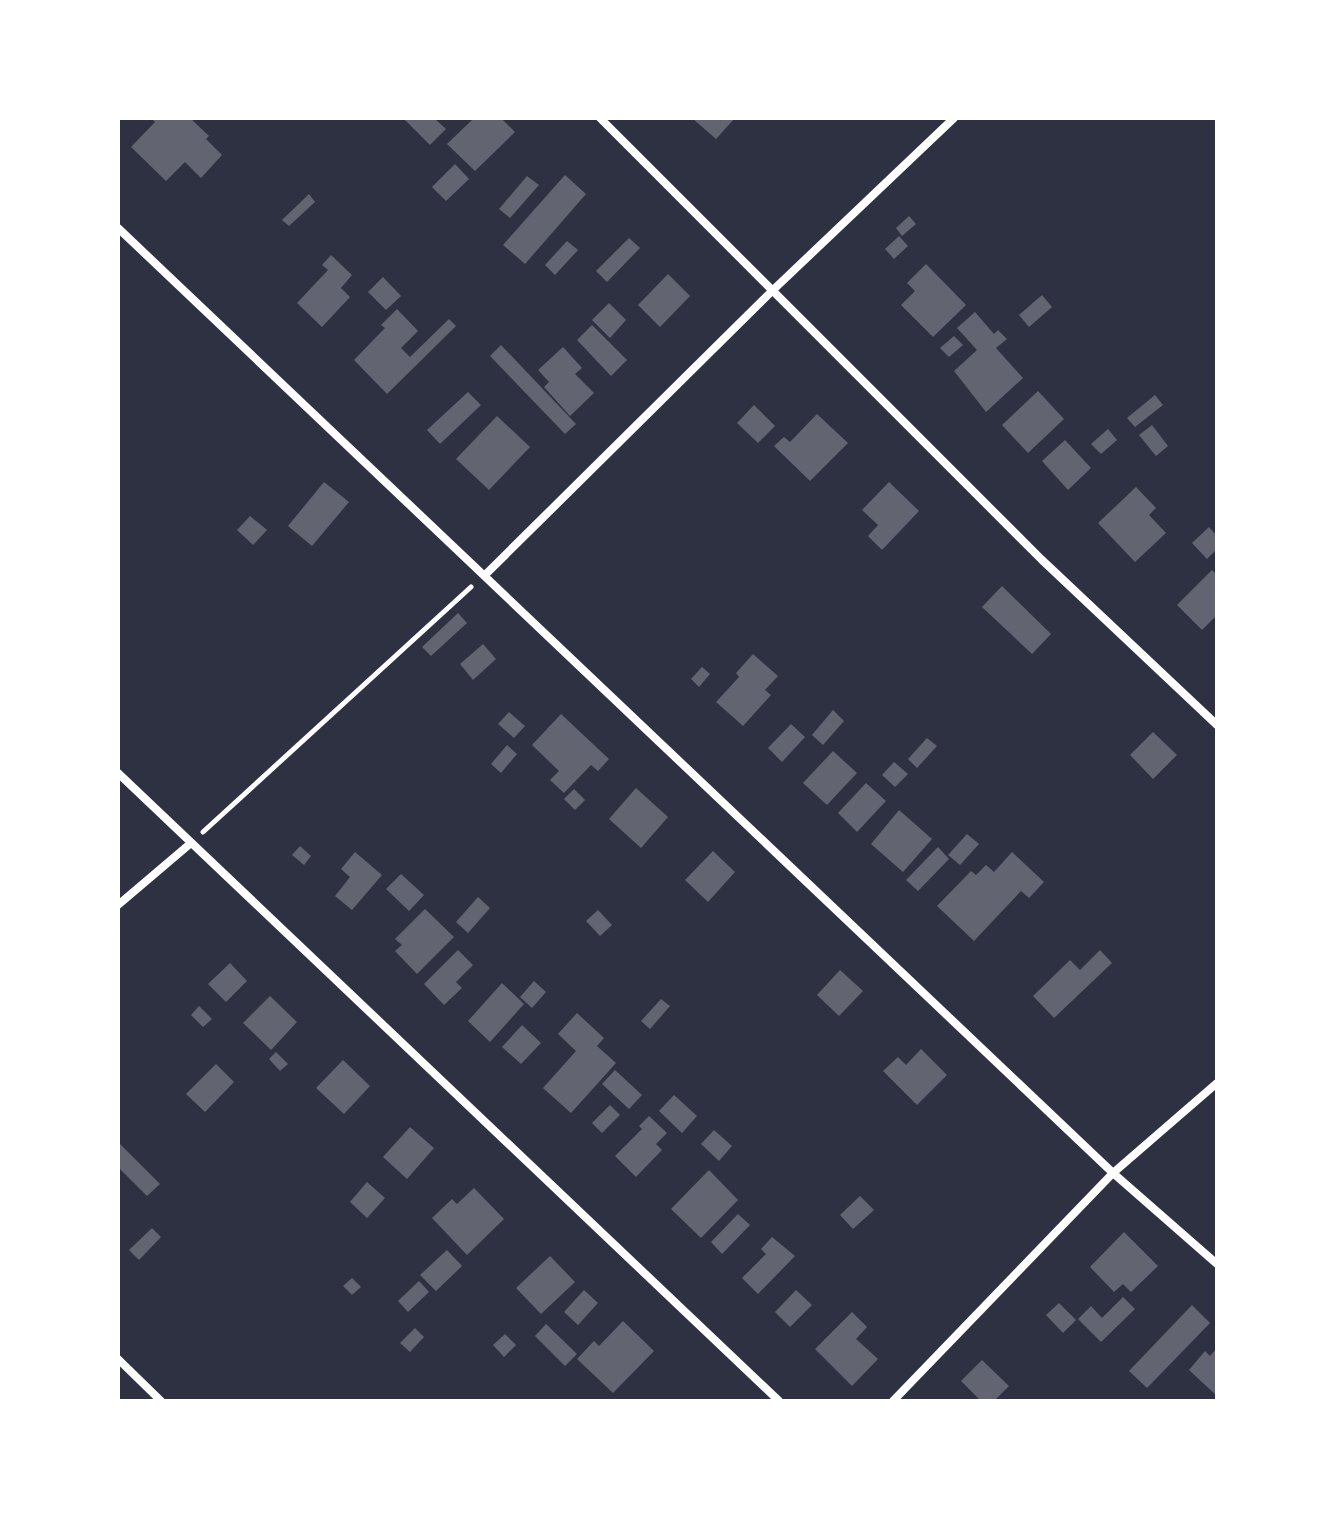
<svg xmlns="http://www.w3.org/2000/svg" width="1335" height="1519" viewBox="0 0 1335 1519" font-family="'Noto Sans',sans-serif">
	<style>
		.building { fill: #626471 }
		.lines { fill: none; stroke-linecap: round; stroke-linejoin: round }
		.path { stroke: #fff; stroke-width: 5 }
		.minor { stroke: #fff; stroke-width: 8 }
	</style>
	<rect width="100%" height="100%" fill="#2d3142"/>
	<g class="building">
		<path d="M 151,118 L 190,118 L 209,136 L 206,139 L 222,155 L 201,178 L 185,162 L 166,181 L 131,147 L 155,122 Z"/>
		<path d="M 403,118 L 434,118 L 446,129 L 430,145 Z"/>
		<path d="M 474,118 L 501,118 L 515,132 L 475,171 L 447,144 Z"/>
		<path d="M 692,118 L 735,118 L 716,139 Z"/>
		<path d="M 455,164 L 469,179 L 446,201 L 432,187 Z"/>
		<path d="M 565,175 L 586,194 L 525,264 L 503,245 Z"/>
		<path d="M 527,176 L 539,185 L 510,218 L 499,209 Z"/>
		<path d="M 309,194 L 315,202 L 289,226 L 282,220 Z"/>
		<path d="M 909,216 L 916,224 L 902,236 L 896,228 Z"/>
		<path d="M 899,236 L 908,246 L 894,259 L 885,249 Z"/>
		<path d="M 629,238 L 640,248 L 607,282 L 596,271 Z"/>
		<path d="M 567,241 L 578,250 L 555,275 L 545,265 Z"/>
		<path d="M 331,255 L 352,275 L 341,288 L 350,297 L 322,327 L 297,303 L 328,270 L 322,265 Z"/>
		<path d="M 926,264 L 966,305 L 933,337 L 901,305 L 915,291 L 907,283 Z"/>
		<path d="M 668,274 L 690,296 L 660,327 L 638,305 Z"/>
		<path d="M 383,277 L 401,296 L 386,310 L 368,292 Z"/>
		<path d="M 1042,295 L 1052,307 L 1029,327 L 1019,315 Z"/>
		<path d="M 609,303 L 626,320 L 610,338 L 592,320 Z"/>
		<path d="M 397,309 L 418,331 L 401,348 L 410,357 L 449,319 L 456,326 L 387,394 L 354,360 L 385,328 L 381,325 Z"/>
		<path d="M 975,312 L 994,334 L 998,330 L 1007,339 L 996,348 L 1023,378 L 986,412 L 954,371 L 977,350 L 957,328 Z"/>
		<path d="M 592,325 L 627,360 L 611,376 L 577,340 Z"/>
		<path d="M 954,336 L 963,345 L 949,357 L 940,348 Z"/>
		<path d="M 501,345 L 576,424 L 565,434 L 490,356 Z"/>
		<path d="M 563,347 L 582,368 L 575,374 L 594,393 L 570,416 L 544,387 L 549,382 L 538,370 Z"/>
		<path d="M 1038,391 L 1064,419 L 1028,453 L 1002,425 Z"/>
		<path d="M 468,392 L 481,405 L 440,444 L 427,430 Z"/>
		<path d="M 1155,395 L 1163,405 L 1135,427 L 1127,418 Z"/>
		<path d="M 754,405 L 775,426 L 758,443 L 737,423 Z"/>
		<path d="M 817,414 L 848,443 L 810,481 L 774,446 L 784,437 L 790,442 Z"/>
		<path d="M 497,416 L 530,447 L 489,490 L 456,459 Z"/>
		<path d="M 1152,425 L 1168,446 L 1156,456 L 1139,435 Z"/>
		<path d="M 1108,429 L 1117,440 L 1101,454 L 1091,444 Z"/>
		<path d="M 1065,440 L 1091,468 L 1068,490 L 1042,461 Z"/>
		<path d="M 324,482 L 349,502 L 312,546 L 288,526 Z"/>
		<path d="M 889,482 L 919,511 L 882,550 L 868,536 L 878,525 L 862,510 Z"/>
		<path d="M 1136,487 L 1156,508 L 1149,515 L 1166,533 L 1135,562 L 1098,523 Z"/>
		<path d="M 250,516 L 267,530 L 253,545 L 237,530 Z"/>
		<path d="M 1209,527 L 1217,536 L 1217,549 L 1207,559 L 1192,543 Z"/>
		<path d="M 1212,570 L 1217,575 L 1217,615 L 1202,630 L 1177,605 Z"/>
		<path d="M 1002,586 L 1051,634 L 1032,654 L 982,607 Z"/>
		<path d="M 458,613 L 467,623 L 431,656 L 422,647 Z"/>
		<path d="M 483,644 L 496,659 L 473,680 L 460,664 Z"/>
		<path d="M 753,654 L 778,676 L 765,690 L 771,695 L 743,726 L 716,702 L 739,677 L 736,673 Z"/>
		<path d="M 702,667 L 710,674 L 699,687 L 691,679 Z"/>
		<path d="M 833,710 L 844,721 L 823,745 L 812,735 Z"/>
		<path d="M 509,712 L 525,726 L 514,738 L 498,724 Z"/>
		<path d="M 561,714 L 609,759 L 598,771 L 591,765 L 564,793 L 550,780 L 559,771 L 532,745 Z"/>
		<path d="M 791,724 L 805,737 L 782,762 L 768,748 Z"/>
		<path d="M 1153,732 L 1177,755 L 1153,779 L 1130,755 Z"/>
		<path d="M 927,738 L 937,746 L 917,768 L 908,759 Z"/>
		<path d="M 507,745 L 517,754 L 501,773 L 491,764 Z"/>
		<path d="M 833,751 L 857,773 L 827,805 L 803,783 Z"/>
		<path d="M 894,762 L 908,774 L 895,787 L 882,775 Z"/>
		<path d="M 866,783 L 886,801 L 857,832 L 838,813 Z"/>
		<path d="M 636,788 L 668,817 L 641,848 L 609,819 Z"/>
		<path d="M 574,789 L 585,800 L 575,810 L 564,799 Z"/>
		<path d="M 899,810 L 932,839 L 903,872 L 871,844 Z"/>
		<path d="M 967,834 L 979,844 L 960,865 L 948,855 Z"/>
		<path d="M 300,846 L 311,856 L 304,865 L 292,855 Z"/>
		<path d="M 938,847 L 949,859 L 918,891 L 906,880 Z"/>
		<path d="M 713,851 L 735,872 L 708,902 L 685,880 Z"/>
		<path d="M 355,852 L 382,875 L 352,910 L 335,896 L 350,877 L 341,869 Z"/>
		<path d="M 1012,852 L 1044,882 L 1029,898 L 1021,891 L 974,941 L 937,906 L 971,871 L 976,875 L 986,865 L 994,872 Z"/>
		<path d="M 401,874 L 424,895 L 409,911 L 386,889 Z"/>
		<path d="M 478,897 L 490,908 L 468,933 L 456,922 Z"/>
		<path d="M 425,909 L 454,937 L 417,974 L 395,951 L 402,945 L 395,939 Z"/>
		<path d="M 598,910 L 612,925 L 600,936 L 586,921 Z"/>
		<path d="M 458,950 L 473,965 L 456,982 L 462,988 L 444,1005 L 424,984 Z"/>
		<path d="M 1100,950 L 1112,963 L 1054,1018 L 1033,996 L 1070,960 L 1080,970 Z"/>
		<path d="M 230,963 L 247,981 L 226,1002 L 208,984 Z"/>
		<path d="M 840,970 L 863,991 L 839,1016 L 817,995 Z"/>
		<path d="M 534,981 L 546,992 L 532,1008 L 520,997 Z"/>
		<path d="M 502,983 L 524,1004 L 490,1042 L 468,1021 Z"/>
		<path d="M 270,996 L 297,1022 L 271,1050 L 243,1023 Z"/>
		<path d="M 661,999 L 670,1006 L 650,1029 L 641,1021 Z"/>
		<path d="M 199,1006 L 212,1019 L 203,1027 L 191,1015 Z"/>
		<path d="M 577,1013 L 604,1038 L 597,1046 L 616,1063 L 571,1113 L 543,1088 L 576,1051 L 558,1034 Z"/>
		<path d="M 522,1025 L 541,1043 L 521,1064 L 502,1047 Z"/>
		<path d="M 921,1049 L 947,1075 L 917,1105 L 883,1071 L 898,1057 L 906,1065 Z"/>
		<path d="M 276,1052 L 288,1064 L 280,1071 L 269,1059 Z"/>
		<path d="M 343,1060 L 370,1086 L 344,1114 L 316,1088 Z"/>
		<path d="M 216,1064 L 234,1082 L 205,1112 L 186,1094 Z"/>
		<path d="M 615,1070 L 642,1095 L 629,1109 L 602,1084 Z"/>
		<path d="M 674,1095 L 697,1116 L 682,1133 L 659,1111 Z"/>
		<path d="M 610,1105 L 620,1115 L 602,1133 L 592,1123 Z"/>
		<path d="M 649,1116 L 667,1133 L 656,1144 L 662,1150 L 636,1177 L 615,1156 L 642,1129 L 639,1126 Z"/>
		<path d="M 410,1127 L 434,1148 L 407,1179 L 383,1157 Z"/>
		<path d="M 714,1130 L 732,1146 L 719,1161 L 701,1144 Z"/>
		<path d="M 118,1142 L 160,1184 L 147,1196 L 118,1167 Z"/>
		<path d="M 709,1170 L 738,1200 L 701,1238 L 671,1209 Z"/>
		<path d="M 367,1182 L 385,1198 L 367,1218 L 350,1202 Z"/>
		<path d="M 474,1188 L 504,1219 L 467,1255 L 432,1218 L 452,1199 L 457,1204 Z"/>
		<path d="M 860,1196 L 874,1210 L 853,1229 L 840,1215 Z"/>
		<path d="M 738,1214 L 750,1225 L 722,1254 L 711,1242 Z"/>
		<path d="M 152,1228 L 161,1237 L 139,1260 L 129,1250 Z"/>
		<path d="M 1124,1232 L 1158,1266 L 1131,1292 L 1123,1284 L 1114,1292 L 1090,1267 Z"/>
		<path d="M 772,1237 L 795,1256 L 758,1294 L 742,1278 L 766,1254 L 761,1249 Z"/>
		<path d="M 447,1250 L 462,1266 L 436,1291 L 420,1275 Z"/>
		<path d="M 550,1256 L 575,1282 L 541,1314 L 516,1288 Z"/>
		<path d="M 352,1278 L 361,1287 L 352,1295 L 343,1286 Z"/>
		<path d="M 419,1281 L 429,1292 L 408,1312 L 398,1301 Z"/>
		<path d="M 584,1290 L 598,1303 L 578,1325 L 564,1312 Z"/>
		<path d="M 796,1290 L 812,1305 L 790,1327 L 775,1312 Z"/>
		<path d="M 1123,1297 L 1135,1309 L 1101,1342 L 1078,1319 L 1091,1306 L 1102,1318 Z"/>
		<path d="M 1059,1303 L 1076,1320 L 1063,1333 L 1046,1315 Z"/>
		<path d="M 1192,1305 L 1210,1323 L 1147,1388 L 1129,1371 Z"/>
		<path d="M 852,1312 L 867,1327 L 856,1339 L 878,1359 L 852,1386 L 815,1349 Z"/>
		<path d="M 623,1321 L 654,1351 L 613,1393 L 577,1359 L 594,1341 L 599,1346 Z"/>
		<path d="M 546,1324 L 577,1354 L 565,1366 L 535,1336 Z"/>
		<path d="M 415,1328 L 424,1337 L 410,1352 L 400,1343 Z"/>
		<path d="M 505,1334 L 516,1345 L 504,1357 L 493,1345 Z"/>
		<path d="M 1217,1348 L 1217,1396 L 1189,1370 L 1205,1351 L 1210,1356 Z"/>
		<path d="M 982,1360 L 1009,1386 L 994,1401 L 981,1401 L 961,1381 Z"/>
	</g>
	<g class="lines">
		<path class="path" d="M 203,832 L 471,587"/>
		<g class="minor">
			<path d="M 600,118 L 1041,559 L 1217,725"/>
			<path d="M 118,228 L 1113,1173 L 1217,1264"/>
			<path d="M 485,575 L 772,291 L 954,118"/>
			<path d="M 118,773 L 779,1401"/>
			<path d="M 118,905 L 191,843"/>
			<path d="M 118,1359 L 161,1401"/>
			<path d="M 893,1401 L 1113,1173 L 1217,1083"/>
		</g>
	</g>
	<rect width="1335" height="1519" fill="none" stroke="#ffffff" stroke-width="240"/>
</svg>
